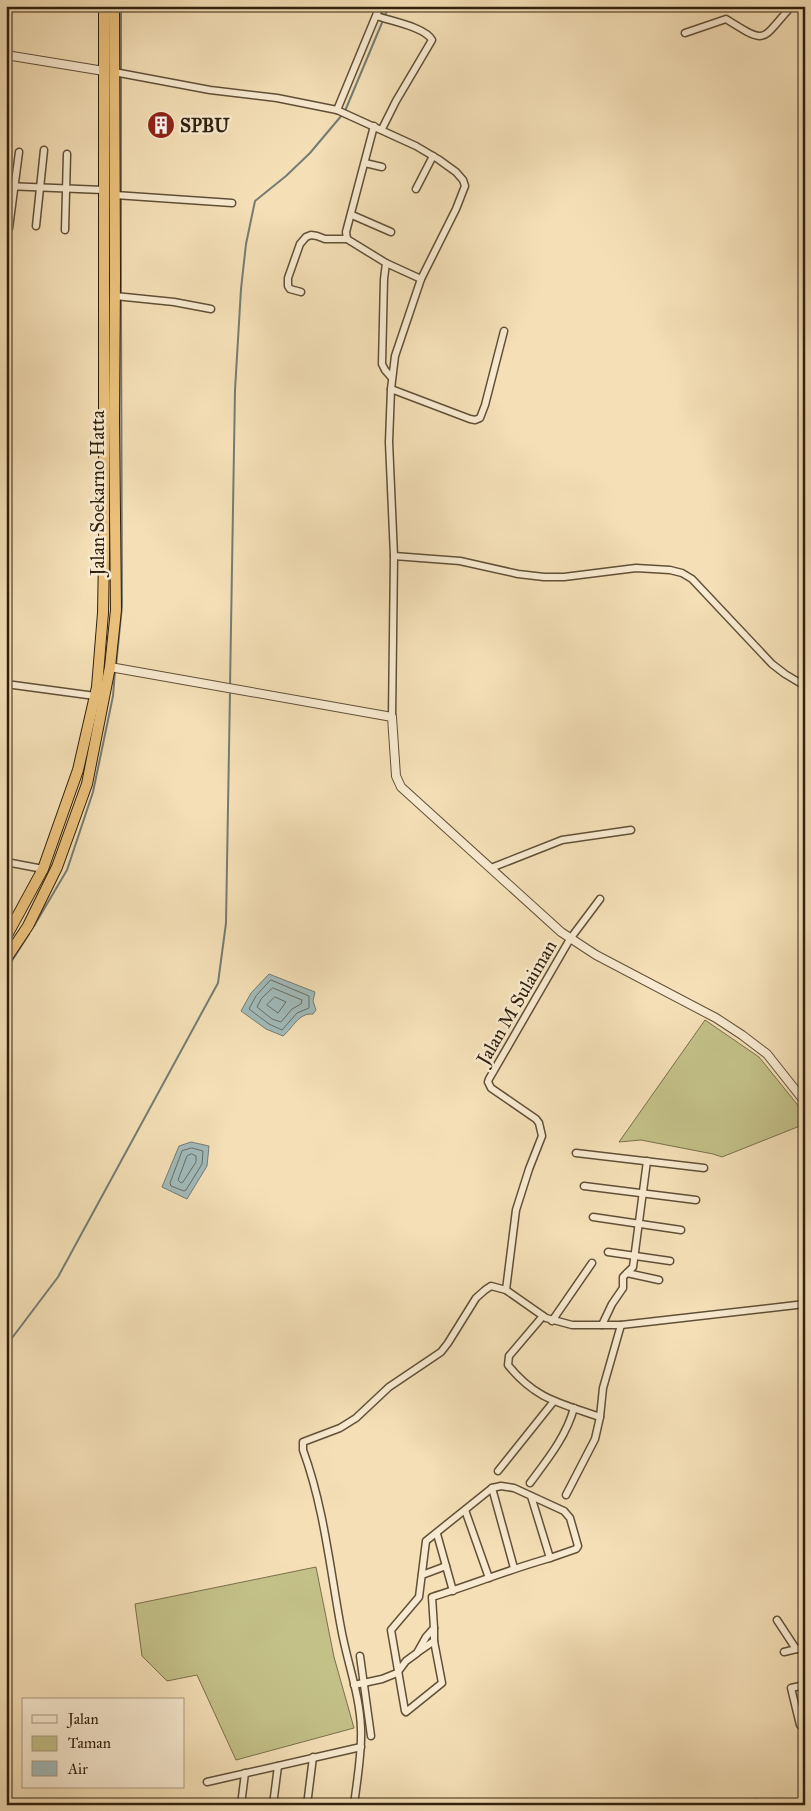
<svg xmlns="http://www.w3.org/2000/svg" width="811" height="1811" viewBox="0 0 811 1811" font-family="'IM FELL Great Primer',serif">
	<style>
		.green { fill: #c3c088; stroke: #7a704a }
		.water { fill: #a1baba; stroke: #747c75 }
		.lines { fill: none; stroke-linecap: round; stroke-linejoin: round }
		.shore { stroke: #686d64; stroke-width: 1 }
		.stream { stroke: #747c75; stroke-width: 2 }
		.minor-casing { stroke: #615037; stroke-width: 9 }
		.tertiary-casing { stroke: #615037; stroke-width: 10 }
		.trunk-casing { stroke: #30200d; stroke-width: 12 }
		.minor { stroke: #f8ead0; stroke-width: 6 }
		.tertiary { stroke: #f8ead0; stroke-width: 8 }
		.trunk { stroke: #eac07b; stroke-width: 10 }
		.labels { text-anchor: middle; stroke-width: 5; stroke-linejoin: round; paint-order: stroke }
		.poi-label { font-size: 19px; font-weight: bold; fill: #30200d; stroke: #f8ead0; text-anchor: start }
		.street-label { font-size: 19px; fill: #30200d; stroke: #f8ead0 }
	</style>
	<rect width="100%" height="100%" fill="#f4dfb6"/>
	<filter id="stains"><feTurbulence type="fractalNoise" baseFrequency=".004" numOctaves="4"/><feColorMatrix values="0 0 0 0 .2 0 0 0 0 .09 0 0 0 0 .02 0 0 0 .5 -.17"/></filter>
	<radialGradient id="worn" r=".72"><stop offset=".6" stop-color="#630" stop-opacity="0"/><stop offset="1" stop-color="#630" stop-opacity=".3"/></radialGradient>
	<g class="green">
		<path d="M 705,1020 L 759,1057 L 805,1114 L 805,1124 L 722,1157 L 713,1154 L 641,1140 L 619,1142 Z"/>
		<path d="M 316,1567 L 334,1657 L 354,1728 L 236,1760 L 197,1675 L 167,1681 L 142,1656 L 135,1604 Z"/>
	</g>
	<g class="water">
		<path d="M 269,974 L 315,992 L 313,1001 L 316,1010 L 313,1014 C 298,1013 294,1027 283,1036 L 266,1029 L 241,1011 L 251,993 Z"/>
		<path d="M 191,1142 L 209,1146 L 207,1166 L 187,1199 L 162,1187 L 179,1146 Z"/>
	</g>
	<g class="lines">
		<g class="shore">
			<path d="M 271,980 L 309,996 L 309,1008 L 297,1013 L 282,1030 L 269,1024 L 249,1009 L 256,996 Z"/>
			<path d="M 273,988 L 302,1000 L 301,1004 L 292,1009 L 281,1022 L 272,1019 L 257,1007 L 261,999 Z"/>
			<path d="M 275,997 L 286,1002 L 278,1013 L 267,1005 Z"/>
			<path d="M 192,1148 L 203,1151 L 202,1164 L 186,1190 L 184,1191 L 171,1186 L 170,1183 L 182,1151 Z"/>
			<path d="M 192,1154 L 196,1156 L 196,1162 L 183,1182 L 181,1183 L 178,1180 L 187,1156 Z"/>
		</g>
		<g class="stream">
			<path d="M 121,6 L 121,71"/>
			<path d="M 121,76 L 121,294"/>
			<path d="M 345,111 L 389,6"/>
			<path d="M 6,658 L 8,682"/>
			<path d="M 116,666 L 122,606 L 121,299"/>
			<path d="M 230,687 L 235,390 L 241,289 L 246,244 L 255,201 L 286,176 L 310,153 L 342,115"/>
			<path d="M 6,712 L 9,687"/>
			<path d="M 34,926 L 67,870 L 93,792 L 113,696 L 115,671"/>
			<path d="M 6,970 L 29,934"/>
			<path d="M 6,1346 L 58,1277 L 218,983 L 226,923 L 230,692"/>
		</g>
		<g class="minor-casing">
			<g id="minor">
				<path d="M 377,16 C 390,21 425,27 432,40 L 396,101 L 382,129"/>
				<path d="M 685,33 L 726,19 C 769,46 760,40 792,6"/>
				<path d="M 114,72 L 210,90 L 277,98 L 337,110 L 416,146 L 438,159 L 456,172 L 463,180 L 465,186 L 456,209 L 421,279 L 395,356 L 391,389 L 389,442 L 394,556 L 392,717"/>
				<path d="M 337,110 L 380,6"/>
				<path d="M 365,163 L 382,167"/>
				<path d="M 6,186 L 103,190"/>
				<path d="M 416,189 L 433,156"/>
				<path d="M 115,195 L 232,203"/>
				<path d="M 352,215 L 391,232"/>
				<path d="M 36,226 L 44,150"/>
				<path d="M 9,228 L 19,152"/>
				<path d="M 65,230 L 67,154"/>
				<path d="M 347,239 L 346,232 L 374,126"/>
				<path d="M 386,263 L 421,279"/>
				<path d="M 301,292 L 290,289 L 288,286 L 288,278 L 300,244 L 306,237 L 311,235 L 317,236 L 325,239 L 347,239 L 386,263 L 384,279 L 382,364 L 385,370 L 392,378"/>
				<path d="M 115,296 L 174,302 L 211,309"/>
				<path d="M 391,389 L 470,419 L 475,420 L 480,418 L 485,405 L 504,331"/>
				<path d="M 394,556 L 460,561 L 518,574 L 544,577 L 564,577 L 636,568 L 670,570 L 682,573 L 692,579 L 772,664 L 785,674 L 805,686"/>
				<path d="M 6,684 L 95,696"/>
				<path d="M 6,862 L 43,869"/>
				<path d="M 491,868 L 562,840 L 631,830"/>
				<path d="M 576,1153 L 704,1168"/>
				<path d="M 584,1186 L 696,1200"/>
				<path d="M 593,1217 L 681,1230"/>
				<path d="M 608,1252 L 670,1261"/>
				<path d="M 627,1273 L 659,1280"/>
				<path d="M 506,1290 L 516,1210 L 529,1169 L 542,1136 L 539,1123 L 536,1119 L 491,1088 L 488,1082 L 489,1079 L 570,939 L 600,899"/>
				<path d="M 543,1316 L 509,1356 L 508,1365 C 535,1399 560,1403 600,1417 L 603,1388 L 621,1325"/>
				<path d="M 552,1321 L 592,1263"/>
				<path d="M 602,1325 L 612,1304 L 623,1288 L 623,1277 L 633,1267 L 647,1161"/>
				<path d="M 498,1471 L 554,1401"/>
				<path d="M 530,1483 C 547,1460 566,1437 574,1408"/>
				<path d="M 566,1495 L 595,1439 L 600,1417"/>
				<path d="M 465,1510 L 489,1578"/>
				<path d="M 437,1534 L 453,1591"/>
				<path d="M 514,1568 L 492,1488 L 501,1486 L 514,1488 L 564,1511 L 570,1518 L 578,1546 L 576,1549 L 550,1558"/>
				<path d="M 422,1575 L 446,1566"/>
				<path d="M 777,1620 L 796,1649"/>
				<path d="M 434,1628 L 434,1641 L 442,1683 L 406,1712 L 405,1711 L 391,1630 L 419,1597 L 426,1541 L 492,1488"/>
				<path d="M 418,1652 L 434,1641"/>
				<path d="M 784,1652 L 805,1647"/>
				<path d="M 360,1656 L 371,1736"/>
				<path d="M 354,1685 L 382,1679 L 397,1673 L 406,1661 L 417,1653 L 426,1637 L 434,1628 L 432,1597 C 472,1585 510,1569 550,1558 L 531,1496"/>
				<path d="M 800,1725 L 791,1688 L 805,1685"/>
				<path d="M 207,1782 L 361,1747"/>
				<path d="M 241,1805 L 245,1773"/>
				<path d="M 273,1805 L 278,1766"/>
				<path d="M 307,1805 L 313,1757"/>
				<path d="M 354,1805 C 357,1780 362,1754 361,1729 C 360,1695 347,1662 341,1628 C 330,1569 324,1507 303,1450 L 303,1442 L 340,1428 L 356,1418 L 389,1387 L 441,1352 L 448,1343 L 476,1298 L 485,1290 L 491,1286 L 506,1290 L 546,1318 L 572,1325 L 621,1325 L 805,1304"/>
				<path d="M 755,1805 L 755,1803"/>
			</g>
		</g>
		<g class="tertiary-casing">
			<g id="tertiary">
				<path d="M 6,55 L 104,71"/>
				<path d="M 110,667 L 392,717 L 396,776 L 401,787 L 561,932 L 596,955 L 716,1018 L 742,1035 L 767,1054 L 805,1102"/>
			</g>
		</g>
		<g class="trunk-casing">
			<g id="trunk">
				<path d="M 6,937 L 43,869 L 78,770 L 97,687 L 103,613 L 104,556 L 104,6"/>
				<path d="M 6,959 L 28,926 L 57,867 L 87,784 L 110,667 L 116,610 L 114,419 L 115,278 L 114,6"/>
			</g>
		</g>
		<use href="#minor" class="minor"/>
		<use href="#tertiary" class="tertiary"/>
		<use href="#trunk" class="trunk"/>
	</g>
	<defs>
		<g id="building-disc" transform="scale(1.4375)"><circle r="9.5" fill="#8f2418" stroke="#f8ead0"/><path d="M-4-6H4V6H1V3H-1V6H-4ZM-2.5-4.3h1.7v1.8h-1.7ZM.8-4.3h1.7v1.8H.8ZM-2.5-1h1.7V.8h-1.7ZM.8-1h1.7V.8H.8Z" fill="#fff"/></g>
	</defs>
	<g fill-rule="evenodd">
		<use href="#building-disc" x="161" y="125"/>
	</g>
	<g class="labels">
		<g class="poi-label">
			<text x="180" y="132">SPBU</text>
		</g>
		<g class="street-label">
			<text transform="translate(97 493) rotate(-90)" y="7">Jalan Soekarno Hatta</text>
			<text transform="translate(516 1002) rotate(-60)" y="7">Jalan M Sulaiman</text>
		</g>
	</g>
	<rect width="811" height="1811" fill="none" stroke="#f4dfb6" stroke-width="25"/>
	<rect x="8" y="8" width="796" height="1796" fill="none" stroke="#30200d" stroke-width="2.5"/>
	<rect x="12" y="12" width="786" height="1786" fill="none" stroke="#30200d"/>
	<rect x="22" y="1698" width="162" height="90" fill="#f8ead0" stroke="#a89982"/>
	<rect x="32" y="1715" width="25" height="8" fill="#f8ead0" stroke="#a89982"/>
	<text x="68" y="1724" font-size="15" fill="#30200d">Jalan</text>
	<rect x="32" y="1736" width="25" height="15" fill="#c3c088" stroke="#a89982"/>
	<text x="68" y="1748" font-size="15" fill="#30200d">Taman</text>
	<rect x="32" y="1761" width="25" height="15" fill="#a1baba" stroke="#a89982"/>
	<text x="68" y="1774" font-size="15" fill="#30200d">Air</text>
	<rect width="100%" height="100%" filter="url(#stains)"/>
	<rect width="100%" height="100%" fill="url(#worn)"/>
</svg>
